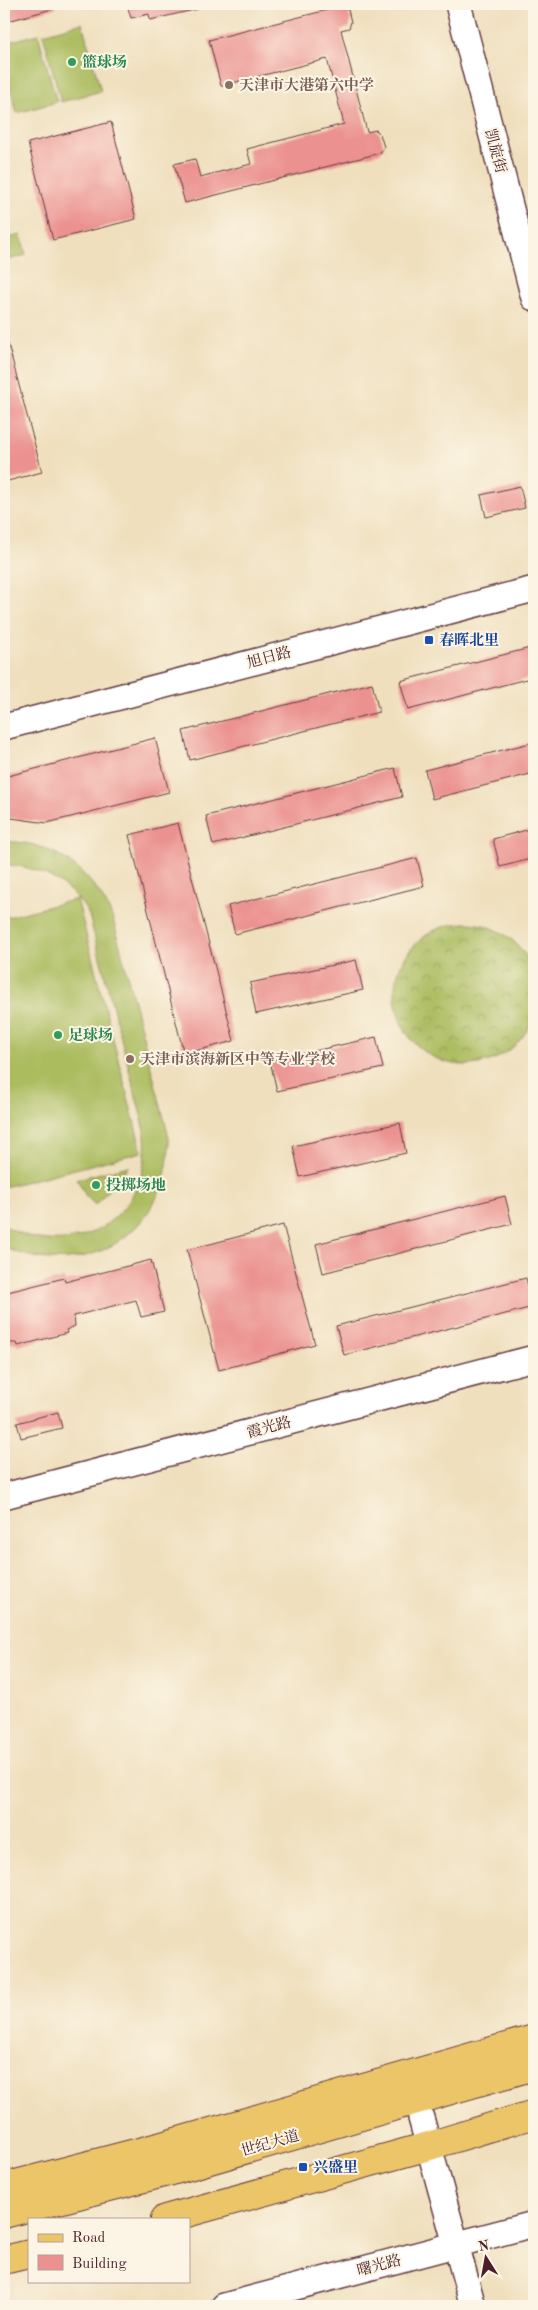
<svg xmlns="http://www.w3.org/2000/svg" width="538" height="2310" viewBox="0 0 538 2310" font-family="'Old Standard TT','Noto Serif SC',serif">
	<style>
		.park { fill: url(#park-crowns); stroke: #7a6e45 }
		.pitch { fill: #abbc5f; stroke: #7a6e45 }
		.building { fill: #eb918f }
		.lines { fill: none; stroke-linecap: round; stroke-linejoin: round }
		.minor-casing { stroke: #633c41; stroke-width: 28 }
		.major-casing { stroke: #633c41; stroke-width: 30 }
		.minor { stroke: #fff; stroke-width: 25 }
		.major { stroke: #ecc569; stroke-width: 28 }
		.leisure-dot { fill: #2e9e5b; stroke: #fcf5e5; stroke-width: 2 }
		.education-dot { fill: #8d6e63; stroke: #fcf5e5; stroke-width: 2 }
		.transit-dot { fill: #1a4fb4; stroke: #fcf5e5; stroke-width: 2 }
		.labels { text-anchor: middle; stroke-width: 4; stroke-linejoin: round; paint-order: stroke }
		.leisure-label { font-size: 15px; font-weight: bold; fill: #27864d; stroke: #fcf5e5; text-anchor: start }
		.education-label { font-size: 15px; font-weight: bold; fill: #785e54; stroke: #fcf5e5; text-anchor: start }
		.street-label { font-size: 15px; fill: #4a1f2b; stroke: #fcf5e5 }
		.transit-label { font-size: 15px; font-weight: bold; fill: #164399; stroke: #fcf5e5; text-anchor: start }
	</style>
	<defs>
		<pattern id="park-crowns" width="20" height="18" patternUnits="userSpaceOnUse" patternTransform="scale(1.25)"><rect width="20" height="18" fill="#abbc5f"/><path d="M2 6a3 3 0 1 1 6 0M12 15a3 3 0 1 1 6 0" fill="none" stroke="#8d984f"/></pattern>
	</defs>
	<rect width="100%" height="100%" fill="#fcf5e5"/>
	<filter id="ink" filterUnits="userSpaceOnUse"><feTurbulence type="fractalNoise" baseFrequency=".02" numOctaves="2"/><feDisplacementMap in="SourceGraphic" scale="10" xChannelSelector="R" yChannelSelector="G"/><feConvolveMatrix kernelMatrix="1 2 1 2 8 2 1 2 1" color-interpolation-filters="sRGB"/></filter>
	<filter id="wash" filterUnits="userSpaceOnUse"><feTurbulence type="fractalNoise" baseFrequency=".0096" numOctaves="4" result="noise"/><feDisplacementMap in="SourceGraphic" scale="20" xChannelSelector="R" yChannelSelector="G"/><feGaussianBlur stdDeviation="1.12" result="paint"/><feColorMatrix in="noise" values="0 0 0 0 0 0 0 0 0 0 0 0 0 0 0 0 0 1.4 0 .05"/><feComposite in="paint" operator="in"/></filter>
	<g filter="url(#wash)">
		<rect width="100%" height="100%" fill="#efdfbd"/>
		<circle class="park" cx="466" cy="994" r="71"/>
		<g class="pitch">
			<path d="M 82,23 L 101,91 L 61,102 L 43,34 Z"/>
			<path d="M 38,34 L 57,102 L 17,113 L 4,64 L 4,43 Z"/>
			<path d="M 21,235 L 26,255 L 4,261 L 4,239 Z"/>
			<path d="M 4,842 C 53,839 96,875 113,919 L 169,1138 C 171,1229 88,1286 4,1247 L 4,1225 C 78,1270 157,1210 144,1127 L 89,915 C 73,885 38,865 4,865 Z"/>
			<path d="M 77,899 L 142,1152 L 4,1187 L 4,918 Z"/>
			<path d="M 129,1166 L 95,1205 L 86,1196 L 77,1179 Z"/>
		</g>
		<g id="blocks">
			<g class="building">
				<path d="M 18,4 L 56,4 L 56,8 L 4,22 L 4,7 Z"/>
				<path d="M 127,4 L 197,4 L 198,9 L 150,20 L 149,14 L 131,18 Z"/>
				<path d="M 339,7 L 348,10 L 351,22 L 349,28 L 341,30 L 367,132 L 376,130 L 380,134 L 384,147 L 380,153 L 185,203 L 174,164 L 195,159 L 200,177 L 251,164 L 247,149 L 344,124 L 327,59 L 221,86 L 209,40 Z"/>
				<path d="M 111,122 L 136,219 L 53,240 L 28,143 Z"/>
				<path d="M 8,344 L 42,472 L 4,482 L 4,345 Z"/>
				<path d="M 520,486 L 525,508 L 486,517 L 481,495 Z"/>
				<path d="M 534,647 L 534,677 L 408,710 L 400,681 Z"/>
				<path d="M 372,683 L 379,712 L 190,760 L 183,731 Z"/>
				<path d="M 155,738 L 169,792 L 47,823 L 4,817 L 4,777 Z"/>
				<path d="M 534,742 L 534,773 L 432,799 L 425,770 Z"/>
				<path d="M 395,768 L 402,797 L 213,845 L 206,816 Z"/>
				<path d="M 178,823 L 234,1041 L 184,1054 L 129,835 Z"/>
				<path d="M 534,828 L 534,858 L 500,867 L 493,839 Z"/>
				<path d="M 417,858 L 424,886 L 235,934 L 228,906 Z"/>
				<path d="M 356,960 L 363,990 L 256,1014 L 250,983 Z"/>
				<path d="M 376,1037 L 383,1068 L 277,1091 L 270,1061 Z"/>
				<path d="M 400,1123 L 406,1153 L 300,1177 L 293,1146 Z"/>
				<path d="M 505,1196 L 512,1224 L 323,1273 L 316,1244 Z"/>
				<path d="M 283,1225 L 315,1344 L 219,1370 L 187,1250 Z"/>
				<path d="M 151,1260 L 164,1312 L 141,1317 L 136,1300 L 74,1316 L 75,1326 L 66,1330 L 67,1333 L 18,1346 L 17,1343 L 7,1343 L 4,1331 L 4,1293 L 64,1278 L 65,1282 Z"/>
				<path d="M 526,1278 L 533,1307 L 344,1355 L 336,1326 Z"/>
				<path d="M 58,1412 L 62,1428 L 21,1438 L 17,1423 Z"/>
			</g>
		</g>
	</g>
	<g filter="url(#ink)">
		<use href="#blocks" fill-opacity="0" stroke="#633c41" stroke-width="1"/>
		<g class="lines">
			<g class="minor-casing">
				<g id="minor">
					<path d="M 458,4 L 534,298"/>
					<path d="M 4,727 L 534,589"/>
					<path d="M 4,1496 L 534,1358"/>
					<path d="M 421,2118 L 473,2306"/>
					<path d="M 224,2306 L 534,2224"/>
				</g>
			</g>
			<g class="major-casing">
				<g id="major">
					<path d="M 4,2187 L 162,2146 L 534,2039"/>
					<path d="M 4,2214 L 168,2172 L 534,2066"/>
					<path d="M 165,2219 L 429,2146 L 534,2114"/>
					<path d="M 4,2260 L 29,2254"/>
				</g>
			</g>
			<use href="#minor" class="minor"/>
			<use href="#major" class="major"/>
		</g>
	</g>
	<g class="leisure-dot">
		<circle cx="72" cy="62" r="5"/>
		<circle cx="58" cy="1035" r="5"/>
		<circle cx="96" cy="1185" r="5"/>
	</g>
	<g class="education-dot">
		<circle cx="229" cy="85" r="5"/>
		<circle cx="130" cy="1059" r="5"/>
	</g>
	<g class="transit-dot">
		<rect x="424" y="635" width="10" height="10" rx="2.5"/>
		<rect x="298" y="2162" width="10" height="10" rx="2.5"/>
	</g>
	<g class="labels">
		<g class="leisure-label">
			<text x="82" y="67">篮球场</text>
			<text x="68" y="1040">足球场</text>
			<text x="106" y="1190">投掷场地</text>
		</g>
		<g class="education-label">
			<text x="239" y="90">天津市大港第六中学</text>
			<text x="140" y="1064">天津市滨海新区中等专业学校</text>
		</g>
		<g class="street-label">
			<text transform="translate(496 151) rotate(75)" y="5">凯旋街</text>
			<text transform="translate(269 657) rotate(-15)" y="5">旭日路</text>
			<text transform="translate(269 1427) rotate(-15)" y="5">霞光路</text>
			<text transform="translate(270 2143) rotate(-16)" y="5">世纪大道</text>
			<text transform="translate(379 2265) rotate(-15)" y="5">曙光路</text>
		</g>
		<g class="transit-label">
			<text x="439" y="645">春晖北里</text>
			<text x="313" y="2172">兴盛里</text>
		</g>
	</g>
	<rect width="538" height="2310" fill="none" stroke="#fcf5e5" stroke-width="20"/>
	<rect x="28" y="2218" width="162" height="65" fill="#fcf5e5" stroke="#b59f9b"/>
	<rect x="38" y="2234" width="25" height="8" fill="#ecc569" stroke="#b59f9b"/>
	<text x="72" y="2242" font-size="15" fill="#4a1f2b">Road</text>
	<rect x="38" y="2255" width="25" height="15" fill="#eb918f" stroke="#b59f9b"/>
	<text x="72" y="2268" font-size="15" fill="#4a1f2b">Building</text>
	<g transform="translate(486 2258) rotate(349)" stroke="#fcf5e5" stroke-width="4" paint-order="stroke">
	<path d="M0-4L9 19L0 12L-9 19Z" fill="#4a1f2b"/>
	<text y="-8" font-size="14" font-weight="bold" text-anchor="middle" fill="#4a1f2b">N</text>
	</g>
</svg>
